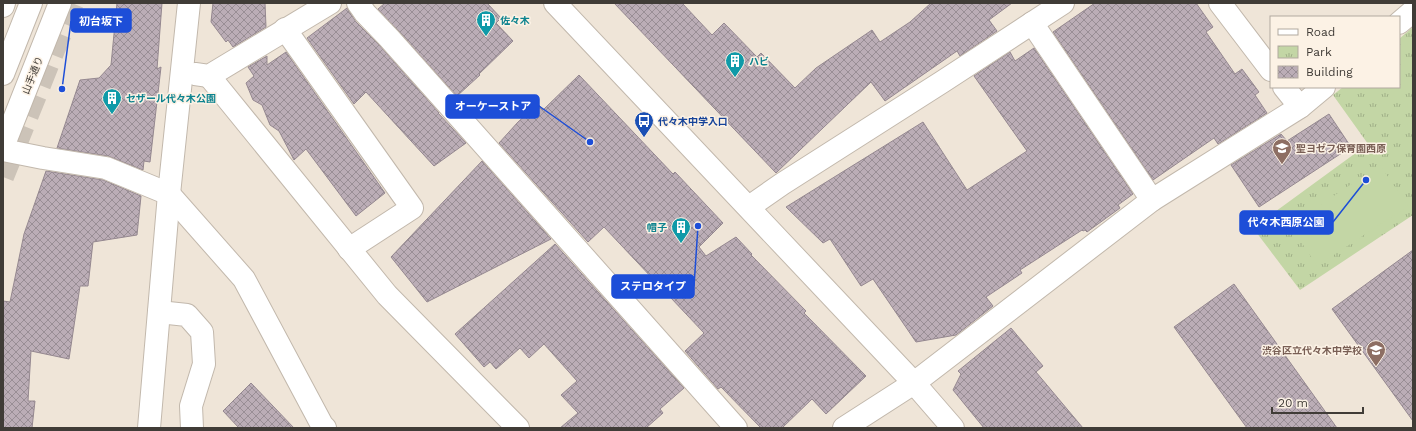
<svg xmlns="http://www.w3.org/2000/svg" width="1416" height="431" viewBox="0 0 1416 431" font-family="'Work Sans','Noto Sans JP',sans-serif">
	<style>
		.park { fill: url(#park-tufts) }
		.garden { fill: #c3d6a5 }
		.building { fill: url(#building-cross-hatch); stroke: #958890 }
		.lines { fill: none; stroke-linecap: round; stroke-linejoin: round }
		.highway-tunnel { stroke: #ccc3b8; stroke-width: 22; stroke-dasharray: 22 11; stroke-linecap: butt }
		.minor-casing { stroke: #c2b8ac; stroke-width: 24 }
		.major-casing { stroke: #c2b8ac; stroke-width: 24 }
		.highway-casing { stroke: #c2b8ac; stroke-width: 24 }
		.minor { stroke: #fff; stroke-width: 22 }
		.major { stroke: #fff; stroke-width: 22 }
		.highway { stroke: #fff; stroke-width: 22 }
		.labels { text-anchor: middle; stroke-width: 3; stroke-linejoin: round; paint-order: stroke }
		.culture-label { font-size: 10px; font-weight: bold; fill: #0d838f; stroke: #fcf2e5; text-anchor: start }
		.street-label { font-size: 10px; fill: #403c37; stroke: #fcf2e5 }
		.transit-label { font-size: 10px; font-weight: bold; fill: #164399; stroke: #fcf2e5; text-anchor: start }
		.education-label { font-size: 10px; font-weight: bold; fill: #785e54; stroke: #fcf2e5; text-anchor: start }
		.leader { fill: none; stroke: #1d4ed8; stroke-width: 1.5 }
		.callout-dot { fill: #1d4ed8; stroke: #fcf2e5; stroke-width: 1.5 }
		.callout { fill: #1d4ed8; stroke: #1d4ed8; stroke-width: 1.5 }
		.callout-label { font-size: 11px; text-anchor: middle; font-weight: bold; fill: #fff }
	</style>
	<defs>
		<pattern id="park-tufts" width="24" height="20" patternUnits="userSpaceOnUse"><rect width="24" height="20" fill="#c3d6a5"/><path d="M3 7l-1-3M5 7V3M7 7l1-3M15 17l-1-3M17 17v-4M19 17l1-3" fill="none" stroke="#a0af87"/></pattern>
		<pattern id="building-cross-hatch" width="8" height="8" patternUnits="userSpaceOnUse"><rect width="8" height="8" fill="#bbadb6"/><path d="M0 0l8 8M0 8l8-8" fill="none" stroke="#998e95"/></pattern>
	</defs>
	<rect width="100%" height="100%" fill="#efe5d8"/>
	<path class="park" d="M 1413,27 L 1413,215 L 1300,290 L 1253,228 L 1368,144 L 1333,95 L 1343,87 L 1399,87 L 1399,39 Z"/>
	<path class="garden" d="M 1380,165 L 1408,206 L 1317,266 L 1290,225 Z"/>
	<g class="building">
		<path d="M 117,3 L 162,3 L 157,69 L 161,67 L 150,162 L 144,161 L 143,170 L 108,156 L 57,148 L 80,80 L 99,78 L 111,65 Z"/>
		<path d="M 213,3 L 265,3 L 266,27 L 233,47 L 228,40 L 226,42 L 211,22 Z"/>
		<path d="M 385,3 L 487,3 L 501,18 L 496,23 L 513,41 L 479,74 L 480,75 L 457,96 L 378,9 Z"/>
		<path d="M 614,3 L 682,3 L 712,35 L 724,23 L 757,57 L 761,53 L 795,88 L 816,68 L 872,30 L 880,42 L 910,22 L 931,3 L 1012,3 L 989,20 L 997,31 L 960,56 L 957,51 L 885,101 L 871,82 L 776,173 Z"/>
		<path d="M 1095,3 L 1196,3 L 1213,27 L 1206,32 L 1235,74 L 1242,69 L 1259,92 L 1255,95 L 1267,113 L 1218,144 L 1214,138 L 1153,180 L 1053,32 Z"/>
		<path d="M 347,8 L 356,22 L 380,46 L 439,113 L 438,113 L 466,143 L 434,166 L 366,92 L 354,104 L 307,38 Z"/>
		<path d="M 1034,48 L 1133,194 L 1118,205 L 1120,208 L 1087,232 L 1085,230 L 1083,231 L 1082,230 L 1020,270 L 1022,273 L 986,297 L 993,306 L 956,335 L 916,342 L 873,279 L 861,286 L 830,239 L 823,243 L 786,207 L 923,122 L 967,190 L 1027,151 L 974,76 L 1010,52 L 1015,61 Z"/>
		<path d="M 286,52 L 385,193 L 356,216 L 306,149 L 294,160 L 279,131 L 270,125 L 262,105 L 253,100 L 246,83 L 254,76 L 248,67 L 267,56 L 267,65 Z"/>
		<path d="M 579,75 L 673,174 L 675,172 L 723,223 L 699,247 L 706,256 L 736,237 L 752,254 L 751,255 L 806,311 L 804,313 L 866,376 L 826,414 L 812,399 L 782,428 L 761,428 L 721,387 L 718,389 L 685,351 L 704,333 L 604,227 L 588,242 L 499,143 L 518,122 L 538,104 L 543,110 Z"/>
		<path d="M 1329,114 L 1351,147 L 1259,207 L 1231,165 L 1281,134 L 1287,141 Z"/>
		<path d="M 482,161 L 551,239 L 427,302 L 391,257 Z"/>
		<path d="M 46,171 L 103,180 L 141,196 L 137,235 L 93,242 L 88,286 L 80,286 L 69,359 L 31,351 L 28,401 L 35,401 L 32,428 L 3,428 L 3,301 L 10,302 L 24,234 Z"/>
		<path d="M 555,244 L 684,388 L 660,409 L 663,413 L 646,428 L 560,428 L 578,413 L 561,395 L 577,381 L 544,344 L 529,358 L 520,348 L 496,369 L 490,362 L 484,367 L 455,334 Z"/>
		<path d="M 1413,250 L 1413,421 L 1332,309 Z"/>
		<path d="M 1234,284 L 1337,428 L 1247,428 L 1174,327 Z"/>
		<path d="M 1011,328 L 1043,366 L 1036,372 L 1083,428 L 984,428 L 953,390 L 961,374 L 958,371 Z"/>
		<path d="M 251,383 L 294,428 L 239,428 L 223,411 Z"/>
	</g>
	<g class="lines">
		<path class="highway-tunnel" d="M 3,177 L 73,3"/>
		<g class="minor-casing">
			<g id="minor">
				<path d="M 358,3 L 365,13 L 389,38 L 736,428"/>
				<path d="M 555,3 L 914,383 L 953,428"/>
				<path d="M 1220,3 L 1271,70"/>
				<path d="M 1032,23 L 1152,200"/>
				<path d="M 1399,23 L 1413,11"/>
				<path d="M 285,29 L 412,208 L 349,249"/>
				<path d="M 195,74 L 209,76 L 330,3"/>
				<path d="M 209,76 L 387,295 L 518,428"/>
				<path d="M 1284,87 L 1300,107"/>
				<path d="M 3,150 L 43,158 L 106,168 L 169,194 L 244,279 L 322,425 L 325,428"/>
				<path d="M 749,207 L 782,184 L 942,82 L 1063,3"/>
				<path d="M 159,312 L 187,315 L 202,332 L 204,364 L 191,406 L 192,428"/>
				<path d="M 149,428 L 169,194 L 189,3"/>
				<path d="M 844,428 L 914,383 L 1152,200 L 1300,107 L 1324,87"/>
			</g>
		</g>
		<g class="major-casing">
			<path id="major" d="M 3,147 L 60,3"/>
		</g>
		<g class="highway-casing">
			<g id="highway">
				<path d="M 3,6 L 4,3"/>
				<path d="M 3,74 L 31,3"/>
			</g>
		</g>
		<use href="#minor" class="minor"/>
		<use href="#major" class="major"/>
		<use href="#highway" class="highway"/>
	</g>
	<defs>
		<g id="building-pin" transform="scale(1)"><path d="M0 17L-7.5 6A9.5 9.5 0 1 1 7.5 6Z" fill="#0f9aa8" stroke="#fcf2e5"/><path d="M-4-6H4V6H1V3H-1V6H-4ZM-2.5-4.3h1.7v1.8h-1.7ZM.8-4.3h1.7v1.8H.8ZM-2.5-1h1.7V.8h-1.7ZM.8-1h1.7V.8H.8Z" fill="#fff"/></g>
		<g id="bus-pin" transform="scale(1)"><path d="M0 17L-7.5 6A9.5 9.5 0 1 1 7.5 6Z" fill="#1a4fb4" stroke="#fcf2e5"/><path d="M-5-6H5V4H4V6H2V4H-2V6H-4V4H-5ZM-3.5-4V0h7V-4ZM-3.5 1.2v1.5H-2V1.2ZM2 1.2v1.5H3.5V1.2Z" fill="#fff"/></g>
		<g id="school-pin" transform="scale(1)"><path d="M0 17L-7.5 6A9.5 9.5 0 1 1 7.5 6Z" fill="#8d6e63" stroke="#fcf2e5"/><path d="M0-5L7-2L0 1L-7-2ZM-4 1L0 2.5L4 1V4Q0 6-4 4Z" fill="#fff"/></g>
	</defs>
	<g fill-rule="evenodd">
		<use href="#building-pin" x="486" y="20"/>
		<use href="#building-pin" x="735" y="61"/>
		<use href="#building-pin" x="112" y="98"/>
		<use href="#bus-pin" x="644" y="121"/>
		<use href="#school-pin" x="1282" y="148"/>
		<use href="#building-pin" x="681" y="227"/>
		<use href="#school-pin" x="1376" y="350"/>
	</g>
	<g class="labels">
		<g class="culture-label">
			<text x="500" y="24">佐々木</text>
			<text x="749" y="65">ハビ</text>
			<text x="126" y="102">セザール代々木公園</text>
			<text x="667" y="231" text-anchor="end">帽子</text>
		</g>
		<g class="street-label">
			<text transform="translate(32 75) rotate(-68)" y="4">山手通り</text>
		</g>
		<g class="transit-label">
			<text x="658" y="125">代々木中学入口</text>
		</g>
		<g class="education-label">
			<text x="1296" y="152">聖ヨゼフ保育園西原</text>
			<text x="1362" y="354" text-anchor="end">渋谷区立代々木中学校</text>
		</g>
	</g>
	<path class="leader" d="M62 89L71 21M590 142L539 106M1366 180L1333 222M698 226L694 286"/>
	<g class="callout-dot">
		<circle cx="62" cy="89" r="4"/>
		<circle cx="590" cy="142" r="4"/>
		<circle cx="1366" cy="180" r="4"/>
		<circle cx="698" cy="226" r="4"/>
	</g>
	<g class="callout">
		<rect x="71" y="9" width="60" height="23" rx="4"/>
		<rect x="446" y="95" width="93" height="23" rx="4"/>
		<rect x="1240" y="211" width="93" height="23" rx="4"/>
		<rect x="612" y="275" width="82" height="23" rx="4"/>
	</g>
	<g class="callout-label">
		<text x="101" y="25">初台坂下</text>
		<text x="493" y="110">オーケーストア</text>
		<text x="1286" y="226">代々木西原公園</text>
		<text x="653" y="290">ステロタイプ</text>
	</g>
	<rect width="1416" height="431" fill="none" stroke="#403c37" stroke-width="8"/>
	<rect x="1270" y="16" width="130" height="72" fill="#fcf2e5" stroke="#b1a99f"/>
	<rect x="1278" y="29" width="20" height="6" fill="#ffffff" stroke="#b1a99f"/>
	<text x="1306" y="36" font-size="12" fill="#403c37">Road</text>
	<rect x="1278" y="46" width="20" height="12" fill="url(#park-tufts)" stroke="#b1a99f"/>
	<text x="1306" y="56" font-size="12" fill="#403c37">Park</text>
	<rect x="1278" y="66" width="20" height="12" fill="url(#building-cross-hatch)" stroke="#b1a99f"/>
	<text x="1306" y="76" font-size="12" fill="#403c37">Building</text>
	<path d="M1272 407v6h91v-6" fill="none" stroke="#403c37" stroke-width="2"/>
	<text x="1278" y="407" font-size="12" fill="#403c37" stroke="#fcf2e5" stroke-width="3" paint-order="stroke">20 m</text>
</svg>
